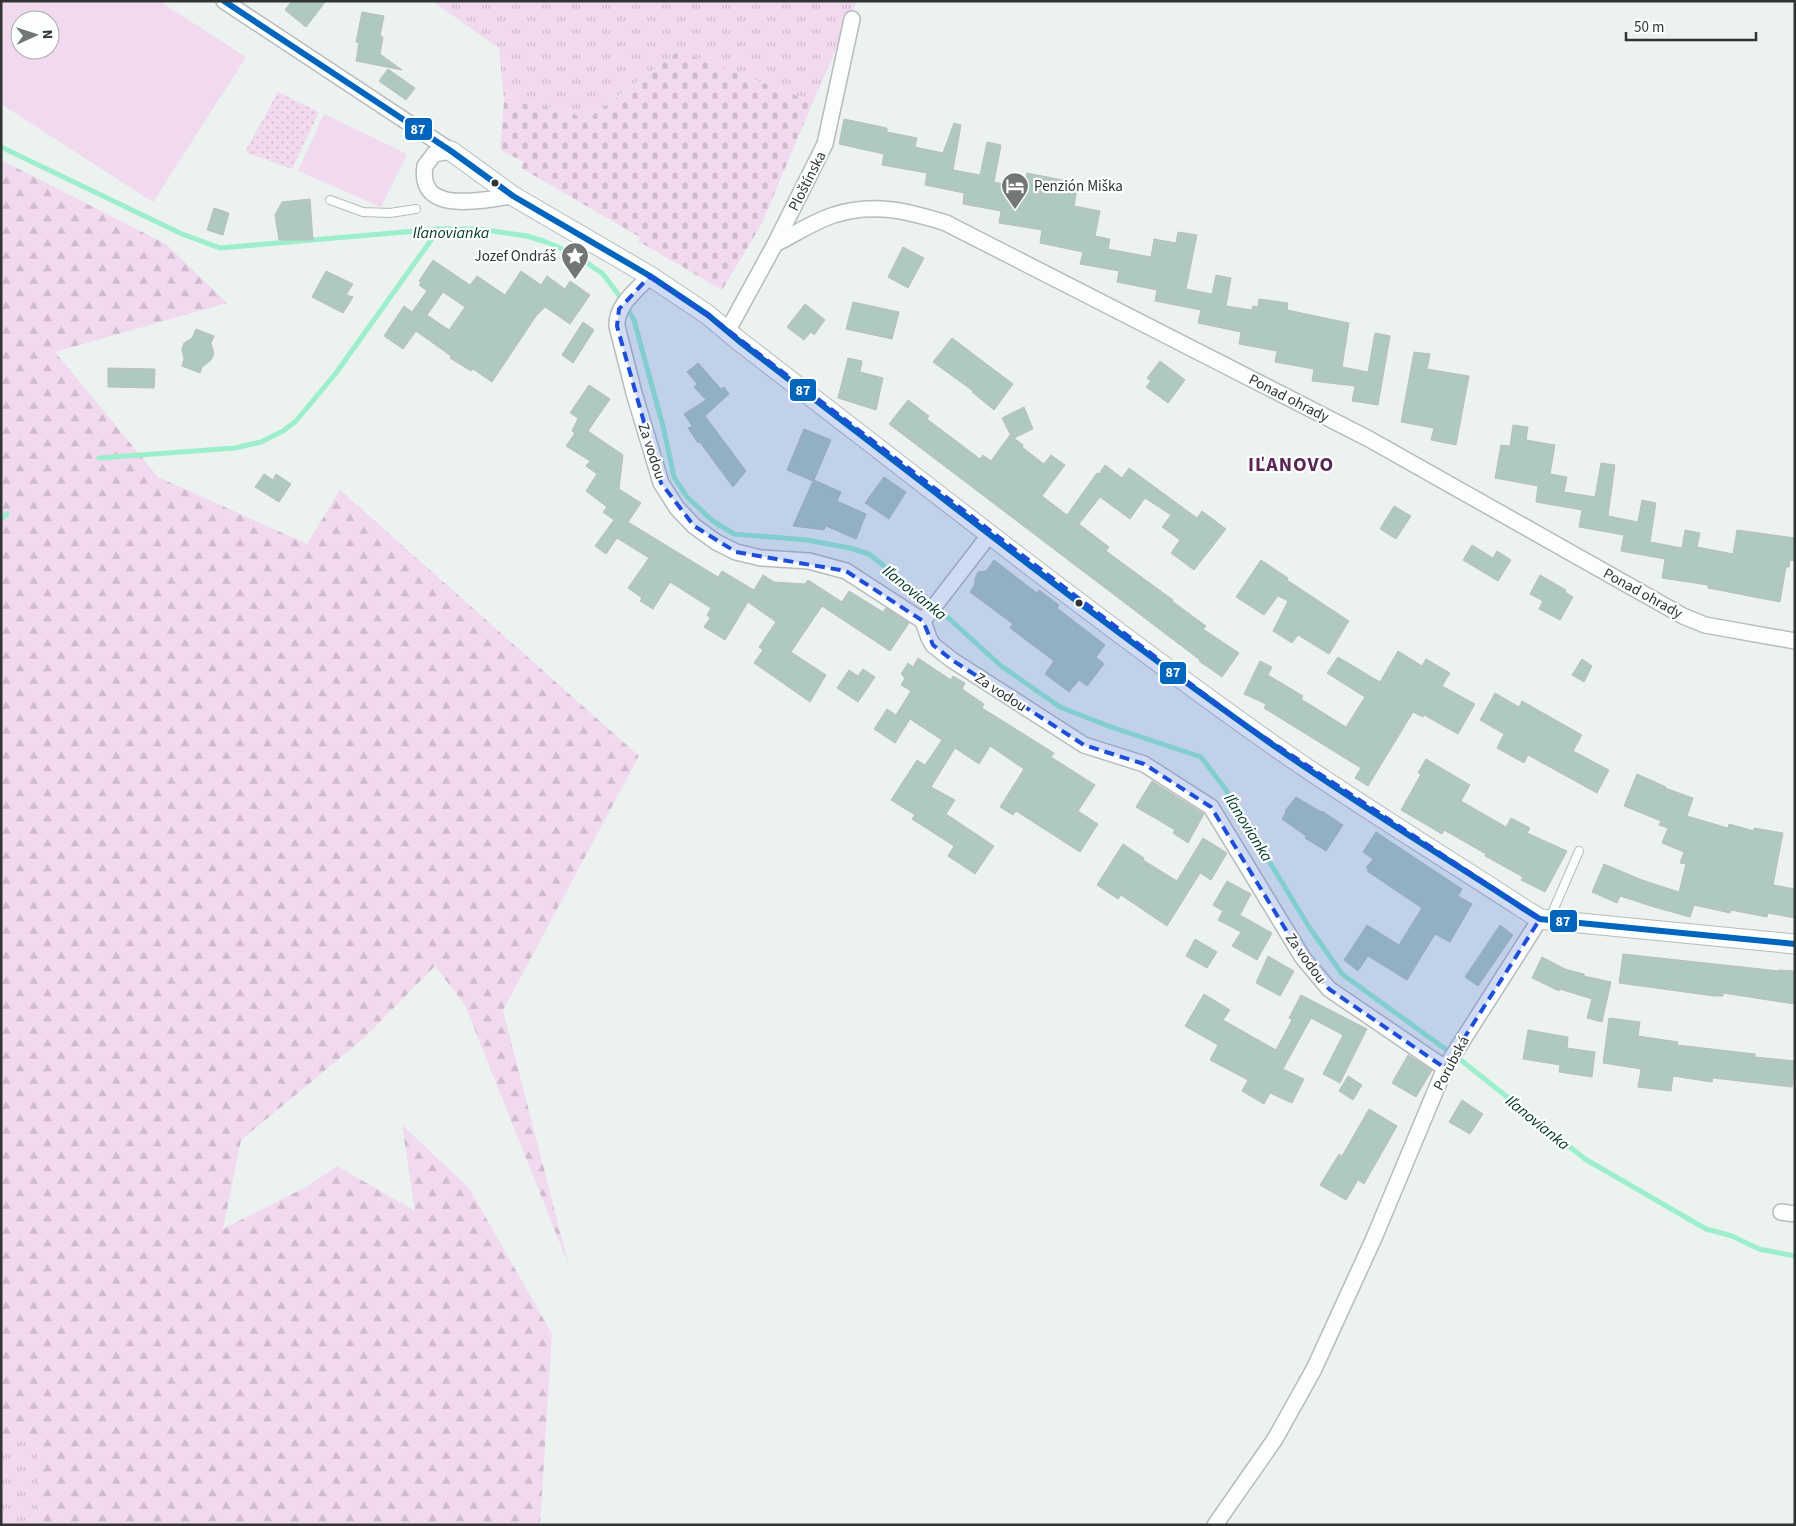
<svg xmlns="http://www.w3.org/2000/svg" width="1796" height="1526" viewBox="0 0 1796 1526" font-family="'Source Sans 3',sans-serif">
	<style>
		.grass { fill: url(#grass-tufts) }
		.forest { fill: url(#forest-firs) }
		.cemetery { fill: url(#cemetery-stones) }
		.park { fill: url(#park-dots) }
		.garden { fill: #f1d9f0; fill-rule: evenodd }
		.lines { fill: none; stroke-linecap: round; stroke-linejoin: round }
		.stream { stroke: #9ceecc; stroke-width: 5 }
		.building { fill: #b0c9bf; stroke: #b9bebc; fill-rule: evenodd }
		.service-casing { stroke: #b7bcba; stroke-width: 10 }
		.minor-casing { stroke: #b7bcba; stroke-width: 18 }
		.tertiary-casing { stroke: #b7bcba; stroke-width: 21 }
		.service { stroke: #fcfdfd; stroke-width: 8 }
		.minor { stroke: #fcfdfd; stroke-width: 15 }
		.tertiary { stroke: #fcfdfd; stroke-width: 19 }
		.bus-1-casing { stroke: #fdfffe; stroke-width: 10 }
		.bus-1 { stroke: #0065bd; stroke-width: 6 }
		.marked { fill: #1d4ed8; fill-opacity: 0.2; stroke: #1d4ed8; stroke-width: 4; stroke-dasharray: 10 6; stroke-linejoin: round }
		.bus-dot { fill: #303432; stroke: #fdfffe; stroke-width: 2 }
		.labels { text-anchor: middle; stroke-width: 4.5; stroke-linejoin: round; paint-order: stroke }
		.street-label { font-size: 15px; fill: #303432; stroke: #fdfffe }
		.poi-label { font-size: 15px; fill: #303432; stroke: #fdfffe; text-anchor: start }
		.water-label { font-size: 16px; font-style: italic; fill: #003624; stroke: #fdfffe }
		.district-label { font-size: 20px; font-weight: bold; letter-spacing: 1px; fill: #582554; stroke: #fdfffe }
		.line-badge { stroke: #fdfffe; stroke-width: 2 }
		.badge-label { font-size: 14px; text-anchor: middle; font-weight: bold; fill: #fff }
	</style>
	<defs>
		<pattern id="grass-tufts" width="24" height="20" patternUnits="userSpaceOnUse" patternTransform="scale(1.25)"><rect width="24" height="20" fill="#f1d9f0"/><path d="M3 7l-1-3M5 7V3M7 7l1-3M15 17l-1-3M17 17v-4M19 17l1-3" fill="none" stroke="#cfbbce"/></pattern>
		<pattern id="forest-firs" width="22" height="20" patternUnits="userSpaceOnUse" patternTransform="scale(1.25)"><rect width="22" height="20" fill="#f1d9f0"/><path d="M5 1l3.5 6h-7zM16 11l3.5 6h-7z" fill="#cfbbce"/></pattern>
		<pattern id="cemetery-stones" width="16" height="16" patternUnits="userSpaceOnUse" patternTransform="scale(1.25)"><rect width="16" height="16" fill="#f1d9f0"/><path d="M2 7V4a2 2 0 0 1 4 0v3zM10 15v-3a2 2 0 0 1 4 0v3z" fill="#cfbbce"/></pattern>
		<pattern id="park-dots" width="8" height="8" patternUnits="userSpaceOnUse" patternTransform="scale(1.25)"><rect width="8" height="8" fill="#f1d9f0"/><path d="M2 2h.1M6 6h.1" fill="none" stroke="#cfbbce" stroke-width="1.8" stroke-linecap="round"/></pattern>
	</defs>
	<rect width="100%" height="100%" fill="#ecf2ef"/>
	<g class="grass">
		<path d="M 432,1 L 857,1 L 813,102 L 679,51 L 584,121 L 568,110 L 504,101 L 499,48 Z"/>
		<path d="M 1,1433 L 39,1442 L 35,1525 L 1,1525 Z"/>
	</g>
	<path class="forest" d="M 1,160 L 166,244 L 227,303 L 55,352 L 158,477 L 307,544 L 340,490 L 639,756 L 503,1010 L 569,1266 L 465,1005 L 435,966 L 363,1039 L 241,1140 L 223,1229 L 308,1186 L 337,1166 L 415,1211 L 402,1125 L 469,1188 L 552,1334 L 540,1525 L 35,1525 L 39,1442 L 1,1433 Z"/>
	<path class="cemetery" d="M 679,51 L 813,102 L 761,225 L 722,290 L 638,241 L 640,237 L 521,168 L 524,162 L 500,150 L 504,101 L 568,110 L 585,121 Z"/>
	<path class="park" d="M 278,92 L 319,112 L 292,169 L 245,152 Z"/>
	<g class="garden">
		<path d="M 1,1 L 159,1 L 246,57 L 153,202 L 1,104 ZM 20,20 L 50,20 L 50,50 L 20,50 Z"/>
		<path d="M 324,114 L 407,154 L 381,207 L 298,171 Z"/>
	</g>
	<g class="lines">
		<g class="stream">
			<path d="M 1,147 L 182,234 L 220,248 L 439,229 L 478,229 L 527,236 L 546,242 L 574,254 L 603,274 L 621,298 L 634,320 L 664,430 L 674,477 L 687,497 L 713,521 L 734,534 L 807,540 L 850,548 L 869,554 L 943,613 L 1000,665 L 1060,707 L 1111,727 L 1201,757 L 1226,790 L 1309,927 L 1342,974 L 1462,1061 L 1585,1159 L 1706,1229 L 1732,1236 L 1759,1249 L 1795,1256"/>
			<path d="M 99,458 L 235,448 L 261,442 L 283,431 L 296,421 L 336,373 L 439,229"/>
			<path d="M 1,519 L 7,514"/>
		</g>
	</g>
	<g class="building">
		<path d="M 292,1 L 326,1 L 306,27 L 285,10 Z"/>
		<path d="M 362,12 L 384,16 L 380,36 L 383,37 L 380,54 L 402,70 L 356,61 L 359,43 L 356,42 Z"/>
		<path d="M 388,69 L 415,88 L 406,100 L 379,81 Z"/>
		<path d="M 844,119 L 887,128 L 887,132 L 917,138 L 915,147 L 943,153 L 954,123 L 961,125 L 953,170 L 980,175 L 987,142 L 1001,145 L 994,182 L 1023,188 L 1027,173 L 1078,183 L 1074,206 L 1100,211 L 1095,236 L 1110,239 L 1108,249 L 1151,257 L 1154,239 L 1176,243 L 1178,232 L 1197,235 L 1186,289 L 1212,294 L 1216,275 L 1231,278 L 1226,306 L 1252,310 L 1253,306 L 1258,307 L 1259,299 L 1288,303 L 1287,310 L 1349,323 L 1342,367 L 1368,372 L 1375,333 L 1390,336 L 1378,405 L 1352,401 L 1355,386 L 1312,381 L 1314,369 L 1275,362 L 1277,351 L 1239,344 L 1241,332 L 1198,323 L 1201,310 L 1155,301 L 1157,290 L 1117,282 L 1119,271 L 1080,264 L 1083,252 L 1040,243 L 1042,230 L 999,223 L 1001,211 L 963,204 L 964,193 L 925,185 L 927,173 L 882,165 L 884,154 L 839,144 Z"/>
		<path d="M 310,199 L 313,240 L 279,240 L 275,215 L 282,202 Z"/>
		<path d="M 214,208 L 229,213 L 223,235 L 207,230 Z"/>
		<path d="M 903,247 L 924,258 L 908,288 L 888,277 Z"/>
		<path d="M 433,260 L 470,285 L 477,276 L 505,295 L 521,271 L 541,285 L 547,276 L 565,289 L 570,281 L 590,295 L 570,324 L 545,307 L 536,316 L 492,382 L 473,369 L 471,371 L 450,358 L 451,356 L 416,331 L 403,349 L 384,336 L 404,306 L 412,312 L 427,291 L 419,285 L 421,283 L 419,281 ZM 443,292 L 465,307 L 449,330 L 427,315 Z"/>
		<path d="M 326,271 L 353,284 L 346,295 L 353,297 L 343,313 L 312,297 Z"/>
		<path d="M 853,302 L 899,312 L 892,339 L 846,329 Z"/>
		<path d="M 805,304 L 825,320 L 814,335 L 811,332 L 804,340 L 787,327 Z"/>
		<path d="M 583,322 L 594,330 L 573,363 L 562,355 Z"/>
		<path d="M 196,329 L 214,336 L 211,343 L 214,354 L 211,360 L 202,367 L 200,373 L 182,366 L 184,359 L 182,349 L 184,343 L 192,338 Z"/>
		<path d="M 952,338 L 1013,384 L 994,410 L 972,392 L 973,391 L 933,362 Z"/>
		<path d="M 1414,352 L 1430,354 L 1427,369 L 1469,376 L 1456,445 L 1431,440 L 1434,428 L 1401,422 Z"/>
		<path d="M 848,358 L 862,361 L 860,372 L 883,378 L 876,410 L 838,398 Z"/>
		<path d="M 1160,361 L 1185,380 L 1168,403 L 1146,387 L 1151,381 L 1147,378 Z"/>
		<path d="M 698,363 L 721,389 L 724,387 L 729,394 L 705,416 L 746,471 L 733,487 L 699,441 L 698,443 L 688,428 L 692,426 L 684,414 L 706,400 L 694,387 L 697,384 L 687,372 Z"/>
		<path d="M 108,368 L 155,369 L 154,388 L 108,387 Z"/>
		<path d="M 589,385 L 610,399 L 588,431 L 623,455 L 619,489 L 641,503 L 628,522 L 718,577 L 722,571 L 754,590 L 763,575 L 774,582 L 805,584 L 808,580 L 842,602 L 849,591 L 883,612 L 886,608 L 909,623 L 890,651 L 822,606 L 791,652 L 826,675 L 810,702 L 754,663 L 763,650 L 759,647 L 776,622 L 748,602 L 725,640 L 704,627 L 710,618 L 707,615 L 711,608 L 670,582 L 653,609 L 640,601 L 642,598 L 628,588 L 649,558 L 617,538 L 606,554 L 595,546 L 614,520 L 603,512 L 607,507 L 586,491 L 597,474 L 586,466 L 590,461 L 566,446 L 575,433 L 572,431 L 578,418 L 570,413 Z"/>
		<path d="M 908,400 L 929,416 L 927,419 L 980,459 L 983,455 L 991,461 L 1010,435 L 1011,436 L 1002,418 L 1024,407 L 1033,429 L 1014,438 L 1023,445 L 1022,447 L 1044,464 L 1051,455 L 1065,465 L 1042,496 L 1067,515 L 1097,473 L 1099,474 L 1105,465 L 1122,478 L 1129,468 L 1197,518 L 1202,511 L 1226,529 L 1194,570 L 1171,553 L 1180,540 L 1162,527 L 1171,515 L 1145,498 L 1130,519 L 1100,497 L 1079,524 L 1109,547 L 1106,551 L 1173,600 L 1172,601 L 1206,626 L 1203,629 L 1239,653 L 1222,677 L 1199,661 L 1200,660 L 889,424 Z"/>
		<path d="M 1513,425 L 1528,427 L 1526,440 L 1555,445 L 1550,474 L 1567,477 L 1564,492 L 1595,497 L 1601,463 L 1615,465 L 1608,516 L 1638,522 L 1642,500 L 1656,503 L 1650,542 L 1682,548 L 1685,530 L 1700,533 L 1697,547 L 1733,554 L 1737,530 L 1795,538 L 1795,561 L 1790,560 L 1789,567 L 1786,567 L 1780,602 L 1708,588 L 1708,585 L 1662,578 L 1665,559 L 1621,551 L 1624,535 L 1579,527 L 1582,510 L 1536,502 L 1538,486 L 1495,478 L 1501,445 L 1510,446 Z"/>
		<path d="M 804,429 L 831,440 L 814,480 L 841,492 L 837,501 L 866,514 L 856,539 L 826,526 L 824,530 L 793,526 L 813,481 L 787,470 Z"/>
		<path d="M 264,474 L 273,480 L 276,474 L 291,484 L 279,502 L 255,487 Z"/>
		<path d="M 884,477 L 906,492 L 889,519 L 865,503 Z"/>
		<path d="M 1394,506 L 1411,516 L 1396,539 L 1380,529 Z"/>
		<path d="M 1472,545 L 1493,558 L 1497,551 L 1511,560 L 1498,581 L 1463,560 Z"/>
		<path d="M 994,560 L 1037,593 L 1039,590 L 1059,605 L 1057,608 L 1105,645 L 1096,657 L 1104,664 L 1087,686 L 1079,680 L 1069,692 L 1045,674 L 1054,661 L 1010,628 L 1013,624 L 970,592 L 975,584 L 975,579 L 978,572 L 986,571 Z"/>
		<path d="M 1261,560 L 1288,578 L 1287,580 L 1349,621 L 1329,654 L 1298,635 L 1292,643 L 1273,631 L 1288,601 L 1278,596 L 1264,615 L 1236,597 Z"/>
		<path d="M 1540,575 L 1566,590 L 1565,592 L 1573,597 L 1560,620 L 1539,609 L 1543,601 L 1530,594 Z"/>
		<path d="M 1398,651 L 1422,666 L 1426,659 L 1450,673 L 1442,686 L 1475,704 L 1458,734 L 1424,715 L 1423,717 L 1413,712 L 1368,786 L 1355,778 L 1361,768 L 1264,708 L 1266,704 L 1244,694 L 1260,661 L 1272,667 L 1268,675 L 1303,696 L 1301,699 L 1346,727 L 1365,697 L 1327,673 L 1338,657 L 1380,682 Z"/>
		<path d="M 918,658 L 951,680 L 953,676 L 965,683 L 962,689 L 984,704 L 982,708 L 1054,753 L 1051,757 L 1095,785 L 1078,811 L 1098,824 L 1080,852 L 1016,811 L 1013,815 L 1000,807 L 1024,769 L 990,746 L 979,764 L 955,748 L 931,787 L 955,800 L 946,814 L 994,846 L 975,874 L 948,856 L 954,846 L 912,819 L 915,815 L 891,800 L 917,760 L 925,765 L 942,740 L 910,719 L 895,743 L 874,729 L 887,709 L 896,715 L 911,691 L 901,685 L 905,678 L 901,674 L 908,663 L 913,667 Z"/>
		<path d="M 1582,659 L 1592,666 L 1584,682 L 1572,675 Z"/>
		<path d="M 863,669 L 875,677 L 858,702 L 837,688 L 849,670 L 858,676 Z"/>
		<path d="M 1495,693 L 1519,707 L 1522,701 L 1582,735 L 1573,751 L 1609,770 L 1597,793 L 1528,755 L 1524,763 L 1497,748 L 1504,734 L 1480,720 Z"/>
		<path d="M 1426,759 L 1470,785 L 1461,801 L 1506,827 L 1511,818 L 1530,828 L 1527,833 L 1567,851 L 1545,892 L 1521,880 L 1523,877 L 1485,856 L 1486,854 L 1444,830 L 1442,834 L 1401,810 L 1421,774 L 1418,773 Z"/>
		<path d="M 1637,774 L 1666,787 L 1665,788 L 1693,798 L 1687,816 L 1728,828 L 1729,824 L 1754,831 L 1754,828 L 1783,833 L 1773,885 L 1795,889 L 1795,918 L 1768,913 L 1767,917 L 1731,910 L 1730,913 L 1694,905 L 1690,917 L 1654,907 L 1620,896 L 1617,903 L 1592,892 L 1604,864 L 1642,880 L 1679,892 L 1686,864 L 1680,863 L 1684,852 L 1662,843 L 1668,828 L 1659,825 L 1661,821 L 1624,806 Z"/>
		<path d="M 1152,781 L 1204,814 L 1188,843 L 1173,833 L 1175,830 L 1136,807 Z"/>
		<path d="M 1296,797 L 1321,812 L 1322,811 L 1343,825 L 1326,851 L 1305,838 L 1306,836 L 1282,819 L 1286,812 L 1285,811 Z"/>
		<path d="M 1376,832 L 1462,889 L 1458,896 L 1472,904 L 1450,942 L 1435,934 L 1407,980 L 1368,956 L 1358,971 L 1344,960 L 1367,925 L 1399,945 L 1422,908 L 1367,871 L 1369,869 L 1366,868 L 1373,859 L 1363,852 Z"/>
		<path d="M 1203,838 L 1227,853 L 1211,880 L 1200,873 L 1167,926 L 1121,895 L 1118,899 L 1097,885 L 1123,844 L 1144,858 L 1143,860 L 1177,881 Z"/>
		<path d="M 1227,881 L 1251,894 L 1240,915 L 1272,933 L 1257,960 L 1232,946 L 1241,932 L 1218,920 L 1223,911 L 1213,905 Z"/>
		<path d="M 1500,925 L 1513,935 L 1478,986 L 1465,977 Z"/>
		<path d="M 1195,939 L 1217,952 L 1207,968 L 1186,956 Z"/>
		<path d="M 1623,954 L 1779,971 L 1779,970 L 1795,971 L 1794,1004 L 1723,993 L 1723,996 L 1714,996 L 1619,983 Z"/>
		<path d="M 1268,956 L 1294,971 L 1280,996 L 1256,983 Z"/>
		<path d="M 1542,957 L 1565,969 L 1584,974 L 1584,976 L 1611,982 L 1602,1022 L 1587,1018 L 1592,999 L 1560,989 L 1559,991 L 1532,978 Z"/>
		<path d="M 1204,994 L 1230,1010 L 1223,1020 L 1276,1050 L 1292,1020 L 1289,1018 L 1301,995 L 1367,1029 L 1340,1083 L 1323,1074 L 1343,1035 L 1311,1018 L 1283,1069 L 1304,1079 L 1292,1103 L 1270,1093 L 1264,1104 L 1242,1091 L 1248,1080 L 1210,1060 L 1218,1045 L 1185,1026 Z"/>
		<path d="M 1609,1018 L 1640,1022 L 1638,1036 L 1678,1042 L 1677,1045 L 1755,1054 L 1755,1057 L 1795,1061 L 1792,1087 L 1713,1078 L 1712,1082 L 1673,1076 L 1671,1091 L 1638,1087 L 1641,1069 L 1603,1063 Z"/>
		<path d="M 1528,1030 L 1568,1037 L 1567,1048 L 1595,1052 L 1592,1077 L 1559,1072 L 1560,1065 L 1523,1059 Z"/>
		<path d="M 1408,1055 L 1432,1070 L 1416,1097 L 1392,1083 Z"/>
		<path d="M 1348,1076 L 1362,1085 L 1353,1100 L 1339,1091 Z"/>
		<path d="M 1462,1100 L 1483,1114 L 1470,1134 L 1449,1122 Z"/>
		<path d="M 1369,1109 L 1397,1126 L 1364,1184 L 1358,1180 L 1346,1200 L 1320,1185 L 1339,1154 L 1342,1156 Z"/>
	</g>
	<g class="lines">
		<g class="service-casing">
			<g id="service">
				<path d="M 330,200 L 363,212 L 390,213 L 416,209"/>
				<path d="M 1549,920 L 1579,851"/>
			</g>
		</g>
		<g class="minor-casing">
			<g id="minor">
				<path d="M 224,1 L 451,151"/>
				<path d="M 451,151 L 434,154 L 425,166 C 417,217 485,199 513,196"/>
				<path d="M 775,244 C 794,235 814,221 834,215 C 873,202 908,211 946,223 L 1369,439 L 1683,616 L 1705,625 L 1795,641"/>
				<path d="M 650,276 C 636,291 616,305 617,326 L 634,393 L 661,483 L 677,508 L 694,526 L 716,542 L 736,552 L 761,558 L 809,561 L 846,571 L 923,621 L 929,638 L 933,645 L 952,660 L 1084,745 L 1144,764 L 1211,807 L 1303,958 L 1329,989 L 1445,1068"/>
				<path d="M 728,330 L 775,244 L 825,144 L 852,19"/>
				<path d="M 923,621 L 990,534"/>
				<path d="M 1781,1212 L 1795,1214"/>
				<path d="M 1215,1525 L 1275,1439 L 1314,1369 L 1374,1238 L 1445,1068 L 1540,919"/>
			</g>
		</g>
		<g class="tertiary-casing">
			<path id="tertiary" d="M 451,151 L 513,196 L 650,276 L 708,315 L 739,341 C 916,477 1091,616 1273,745 C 1354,802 1438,853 1521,907 L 1540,919 L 1549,920 L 1795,944"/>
		</g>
		<use href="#service" class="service"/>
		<use href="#minor" class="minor"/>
		<use href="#tertiary" class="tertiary"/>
		<g class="bus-1-casing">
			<path id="bus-1" d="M 224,1 L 451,151 L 513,196 L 650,276 L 708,315 L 739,341 C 916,477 1091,616 1273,745 C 1354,802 1438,853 1521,907 L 1540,919 L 1549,920 L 1795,944"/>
		</g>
		<use href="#bus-1" class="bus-1"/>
	</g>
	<path class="marked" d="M 650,276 L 708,315 L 1238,720 L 1540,919 L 1445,1068 L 1329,989 L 1303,958 L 1211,807 L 1144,764 L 1084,745 L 952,660 L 933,645 L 923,621 L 846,571 L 736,552 L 694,526 L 661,483 L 617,326 L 619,309 Z"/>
	<defs>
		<g id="hotel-pin" transform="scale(1.4375)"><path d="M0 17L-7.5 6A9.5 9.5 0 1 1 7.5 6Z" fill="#727674" stroke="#fdfffe"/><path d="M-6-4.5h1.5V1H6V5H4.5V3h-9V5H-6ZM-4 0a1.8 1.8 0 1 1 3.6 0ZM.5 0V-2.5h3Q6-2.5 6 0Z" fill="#fff"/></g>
		<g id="sight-pin" transform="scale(1.4375)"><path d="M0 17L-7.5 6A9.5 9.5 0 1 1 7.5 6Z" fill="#727674" stroke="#fdfffe"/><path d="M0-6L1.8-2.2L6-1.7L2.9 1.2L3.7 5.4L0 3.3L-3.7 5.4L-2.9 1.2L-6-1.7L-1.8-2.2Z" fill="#fff"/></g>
	</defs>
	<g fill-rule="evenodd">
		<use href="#hotel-pin" x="1015" y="186"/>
		<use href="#sight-pin" x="575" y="256"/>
	</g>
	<g class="bus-dot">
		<circle cx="495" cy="183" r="4.5"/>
		<circle cx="1079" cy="603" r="4.5"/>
	</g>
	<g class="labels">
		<g class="street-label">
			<text transform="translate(807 181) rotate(-63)" y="5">Ploštínska</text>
			<text transform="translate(1289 398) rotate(27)" y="5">Ponad ohrady</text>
			<text transform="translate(652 451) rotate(72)" y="5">Za vodou</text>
			<text transform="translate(1643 593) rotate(29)" y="5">Ponad ohrady</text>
			<text transform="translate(1001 692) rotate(33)" y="5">Za vodou</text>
			<text transform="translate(1306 958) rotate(54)" y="5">Za vodou</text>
			<text transform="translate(1451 1063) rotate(-62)" y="5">Porubská</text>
		</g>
		<g class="poi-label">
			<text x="1034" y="191">Penzión Miška</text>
			<text x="556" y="261" text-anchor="end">Jozef Ondráš</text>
		</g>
		<g class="water-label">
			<text x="451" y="238">Iľanovianka</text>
			<text transform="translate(915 592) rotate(39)" y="6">Iľanovianka</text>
			<text transform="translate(1249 827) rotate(58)" y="6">Iľanovianka</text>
			<text transform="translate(1538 1122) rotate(39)" y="6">Iľanovianka</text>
		</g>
		<g class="district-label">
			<text x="1291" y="471">IĽANOVO</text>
		</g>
	</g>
	<g class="line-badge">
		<rect x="404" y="117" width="29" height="24" rx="5" fill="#0065bd"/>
		<rect x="789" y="378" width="28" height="24" rx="5" fill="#0065bd"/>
		<rect x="1159" y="661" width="28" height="24" rx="5" fill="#0065bd"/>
		<rect x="1549" y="909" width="29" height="24" rx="5" fill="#0065bd"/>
	</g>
	<g class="badge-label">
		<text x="418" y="134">87</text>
		<text x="803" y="395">87</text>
		<text x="1173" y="677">87</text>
		<text x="1563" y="926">87</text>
	</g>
	<rect width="1796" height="1526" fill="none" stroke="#303432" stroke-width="5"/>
	<g transform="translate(35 35) rotate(87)"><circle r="24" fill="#fdfffe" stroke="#abaeac"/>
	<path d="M0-4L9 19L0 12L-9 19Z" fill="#727674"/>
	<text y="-8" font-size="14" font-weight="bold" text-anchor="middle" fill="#303432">N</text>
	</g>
	<path d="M1626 32v8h130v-8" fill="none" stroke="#303432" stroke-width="2.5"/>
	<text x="1634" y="32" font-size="15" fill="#303432" stroke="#fdfffe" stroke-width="4" paint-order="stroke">50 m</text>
</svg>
